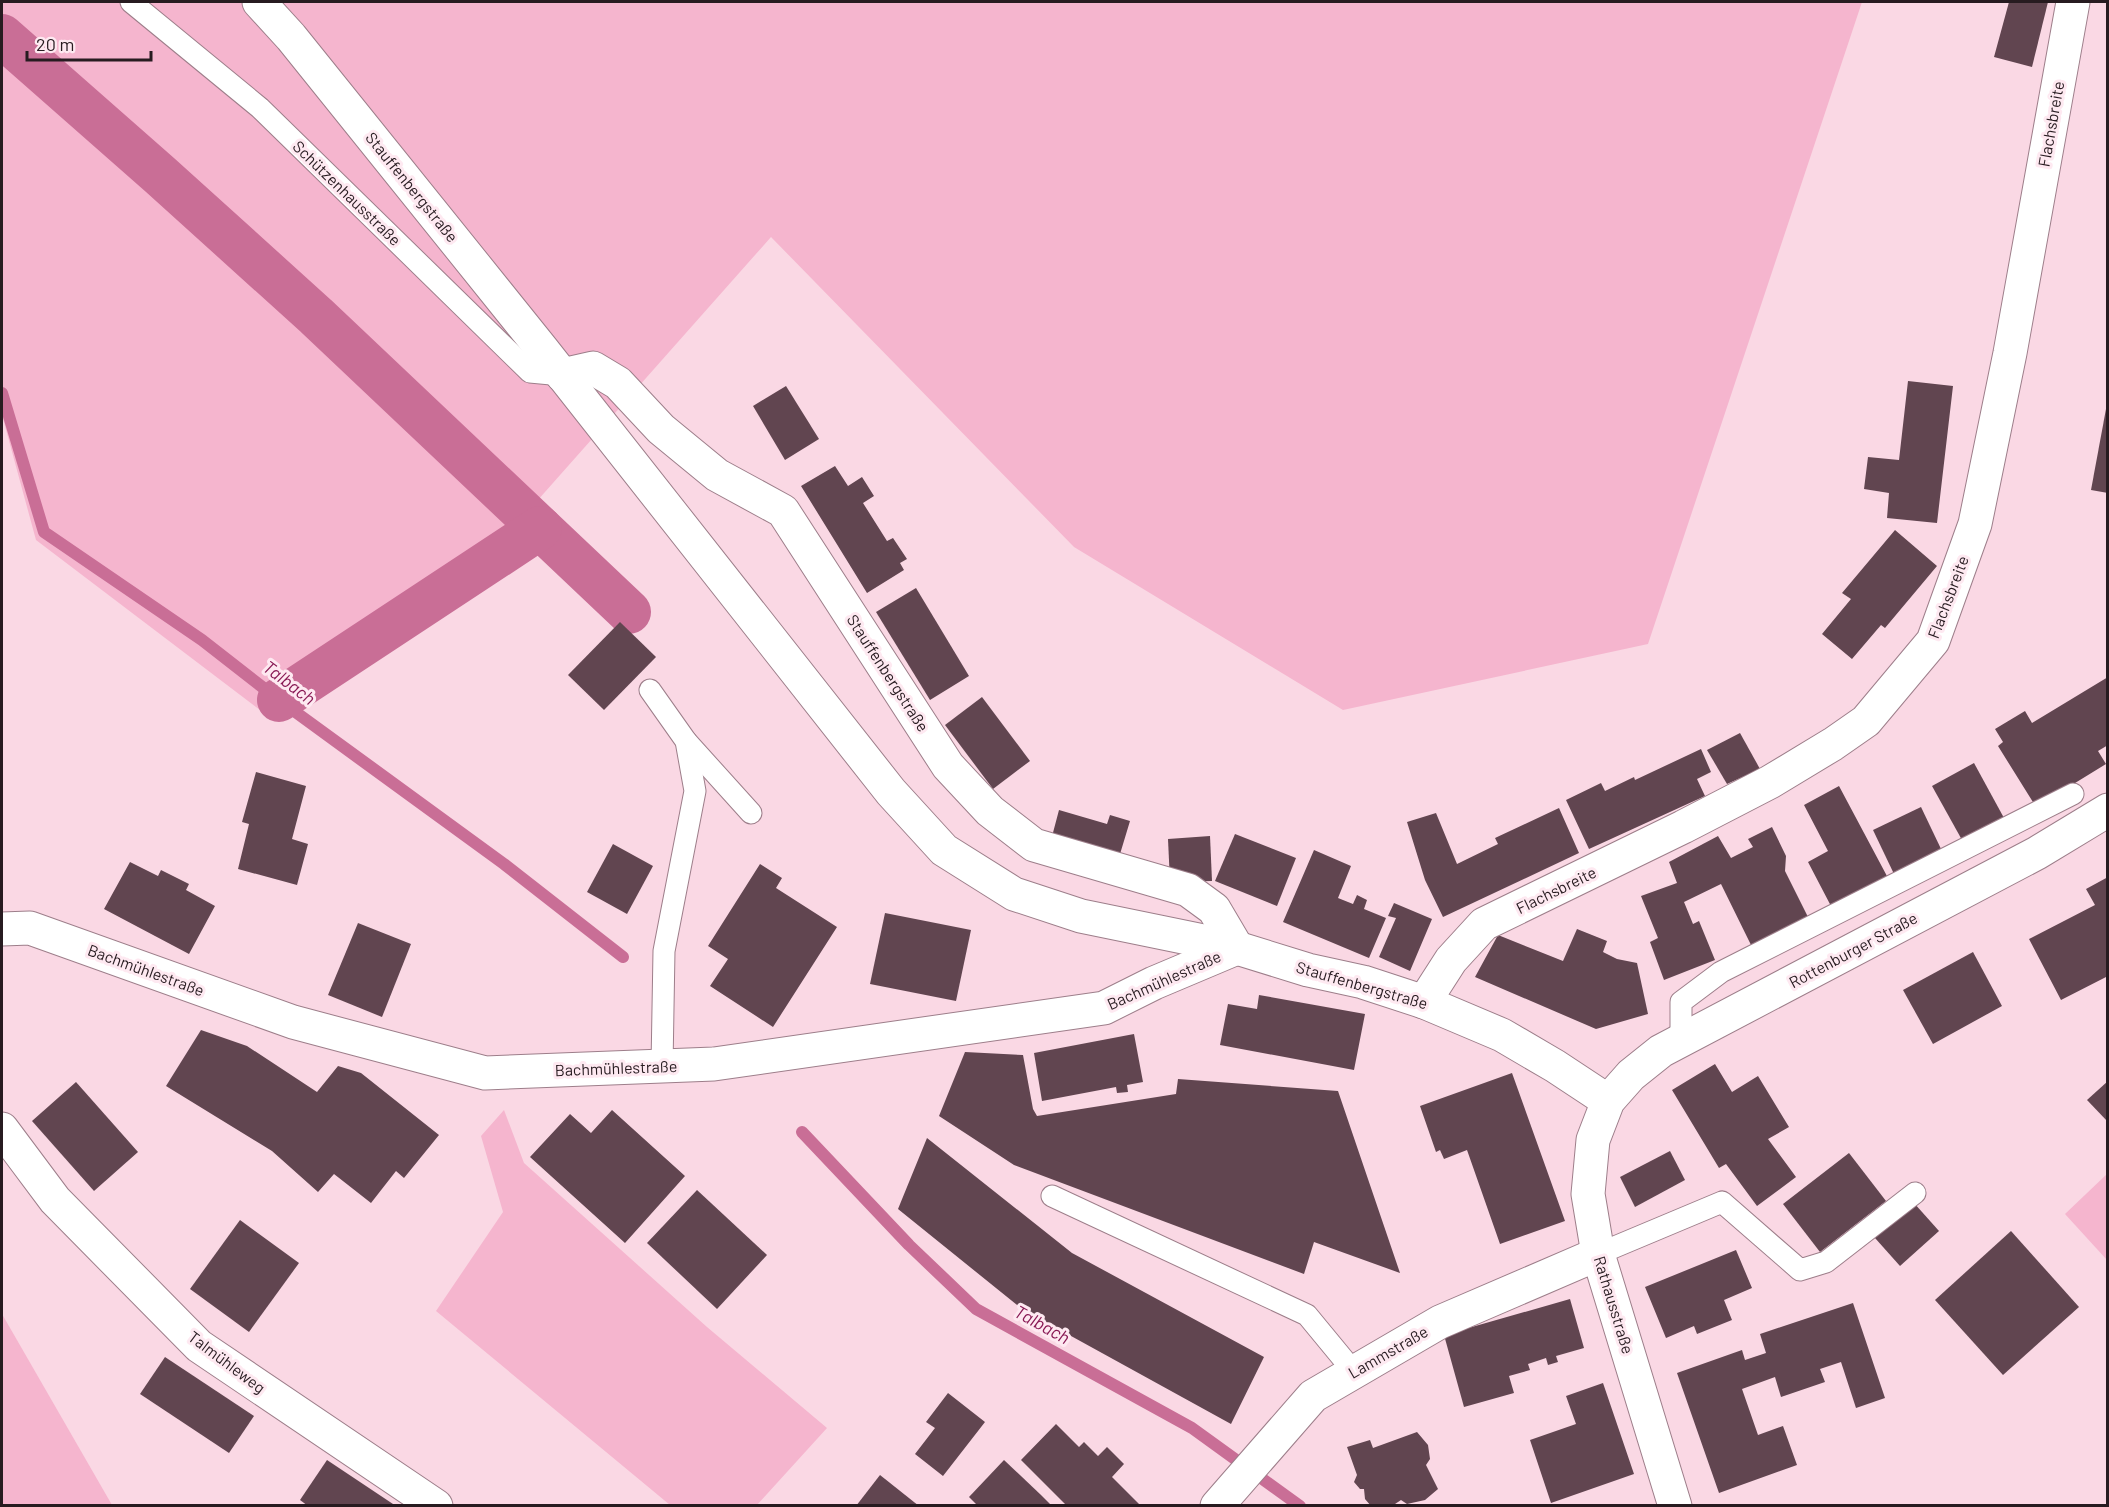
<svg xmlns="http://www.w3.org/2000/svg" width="2109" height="1507" viewBox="0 0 2109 1507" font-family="Barlow,sans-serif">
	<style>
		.green { fill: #f5b5ce }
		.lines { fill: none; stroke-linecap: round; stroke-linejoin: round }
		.stream { stroke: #c96e96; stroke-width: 12 }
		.canal { stroke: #c96e96; stroke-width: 44 }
		.building { fill: #614550 }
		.service-casing { stroke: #9d7e8a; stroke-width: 23 }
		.minor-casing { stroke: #9d7e8a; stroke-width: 35 }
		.tertiary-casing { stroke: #9d7e8a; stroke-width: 35 }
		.secondary-casing { stroke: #9d7e8a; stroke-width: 35 }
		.service { stroke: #fff; stroke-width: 21 }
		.minor { stroke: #fff; stroke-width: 33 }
		.tertiary { stroke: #fff; stroke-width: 33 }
		.secondary { stroke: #fff; stroke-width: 33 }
		.labels { text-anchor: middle; stroke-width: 6; stroke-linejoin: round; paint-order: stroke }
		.street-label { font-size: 16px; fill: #271b20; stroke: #fee9f1 }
		.water-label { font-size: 18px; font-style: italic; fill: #891a55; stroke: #fee9f1 }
	</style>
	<rect width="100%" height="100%" fill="#fad8e4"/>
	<g class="green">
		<path d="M 2,2 L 1862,2 L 1648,644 L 1343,710 L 1074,547 L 771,237 L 506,536 L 268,716 L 36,540 L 2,415 Z"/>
		<path d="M 504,1110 L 524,1163 L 707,1327 L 827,1428 L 757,1505 L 670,1505 L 436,1311 L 503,1212 L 481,1136 Z"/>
		<path d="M 2107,1174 L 2107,1260 L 2065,1214 Z"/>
		<path d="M 2,1314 L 112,1505 L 2,1505 Z"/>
	</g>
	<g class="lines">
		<g class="stream">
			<path d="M 2,393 L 44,532 L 202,640 L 279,700 L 504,864 L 623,957"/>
			<path d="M 802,1132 L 909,1245 L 976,1309 L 1192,1428 L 1300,1506"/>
		</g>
		<g class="canal">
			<path d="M 2,36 L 160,175 L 316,316 L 629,612"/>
			<path d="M 279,700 L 540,528"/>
		</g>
	</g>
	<g class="building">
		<path d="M 2009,2 L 2048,2 L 2032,67 L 1994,57 Z"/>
		<path d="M 1908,381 L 1953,386 L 1937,523 L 1887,518 L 1889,493 L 1864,489 L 1868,457 L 1899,460 Z"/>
		<path d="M 786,386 L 819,439 L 785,460 L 753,406 Z"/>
		<path d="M 2106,409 L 2108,409 L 2108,493 L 2091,490 Z"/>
		<path d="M 835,466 L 848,486 L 862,477 L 874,496 L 863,503 L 887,541 L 893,538 L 907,559 L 900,563 L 904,570 L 867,593 L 801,486 Z"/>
		<path d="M 1895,530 L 1937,566 L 1885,628 L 1881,625 L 1852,659 L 1822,634 L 1851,599 L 1842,593 Z"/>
		<path d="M 916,588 L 969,676 L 930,700 L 876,612 Z"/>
		<path d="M 620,622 L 656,657 L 604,710 L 568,675 Z"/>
		<path d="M 2108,677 L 2108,745 L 2098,751 L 2106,764 L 2036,807 L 1998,746 L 2003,742 L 1995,729 L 2025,711 L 2032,723 Z"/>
		<path d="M 982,697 L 1030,761 L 993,789 L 945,725 Z"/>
		<path d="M 1740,733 L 1760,769 L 1727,784 L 1707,750 Z"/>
		<path d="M 1701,749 L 1711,772 L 1697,779 L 1705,796 L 1589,849 L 1566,800 L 1601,783 L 1605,791 L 1634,777 L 1635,780 Z"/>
		<path d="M 1974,763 L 2004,818 L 1962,840 L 1932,786 Z"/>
		<path d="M 256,772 L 306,786 L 292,839 L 308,844 L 297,885 L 238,869 L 249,824 L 242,822 Z"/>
		<path d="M 1839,786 L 1888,878 L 1832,908 L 1808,862 L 1828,851 L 1804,805 Z"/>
		<path d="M 1921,807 L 1942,851 L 1894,874 L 1873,830 Z"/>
		<path d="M 1559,808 L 1579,853 L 1443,917 L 1425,880 L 1407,822 L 1436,813 L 1457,864 L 1498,844 L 1495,838 Z"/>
		<path d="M 1059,810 L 1107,824 L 1110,815 L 1130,821 L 1117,864 L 1050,844 Z"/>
		<path d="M 1772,827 L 1786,856 L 1785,871 L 1809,919 L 1752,947 L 1721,884 L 1684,902 L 1693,924 L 1699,921 L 1715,960 L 1664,980 L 1650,942 L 1658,938 L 1641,896 L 1677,883 L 1669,862 L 1718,836 L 1731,858 L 1753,847 L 1748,839 Z"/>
		<path d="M 1235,834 L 1296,858 L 1277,906 L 1215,881 Z"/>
		<path d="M 1210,836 L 1212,881 L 1170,882 L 1168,839 Z"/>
		<path d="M 613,844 L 653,866 L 627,914 L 587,892 Z"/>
		<path d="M 1314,850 L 1351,866 L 1338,898 L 1353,904 L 1357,895 L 1367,900 L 1364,909 L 1386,918 L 1369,958 L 1283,922 Z"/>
		<path d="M 130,862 L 158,876 L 161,870 L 189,884 L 186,890 L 215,906 L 189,954 L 104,909 Z"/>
		<path d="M 760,864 L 782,878 L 776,888 L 837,927 L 773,1027 L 710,986 L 728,959 L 708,946 Z"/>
		<path d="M 2108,877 L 2108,976 L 2061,1000 L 2029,939 L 2095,905 L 2086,889 Z"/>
		<path d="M 1394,903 L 1432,919 L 1410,971 L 1379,957 L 1396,918 L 1388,916 Z"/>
		<path d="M 885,913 L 971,930 L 956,1001 L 870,984 Z"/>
		<path d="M 358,923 L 411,944 L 382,1017 L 328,995 Z"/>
		<path d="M 1577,929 L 1607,941 L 1603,952 L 1617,959 L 1637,963 L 1648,1014 L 1596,1029 L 1475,977 L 1498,935 L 1563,961 Z"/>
		<path d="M 1973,952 L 2002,1006 L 1933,1044 L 1903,990 Z"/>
		<path d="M 1259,995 L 1365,1014 L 1354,1070 L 1220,1045 L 1228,1004 L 1257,1009 Z"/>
		<path d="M 201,1030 L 247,1046 L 317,1092 L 338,1066 L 361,1073 L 439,1135 L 404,1178 L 396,1171 L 371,1203 L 334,1174 L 318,1192 L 272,1151 L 166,1086 Z"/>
		<path d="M 1134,1034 L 1143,1082 L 1127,1085 L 1128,1092 L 1117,1093 L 1116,1087 L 1042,1101 L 1034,1053 Z"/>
		<path d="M 965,1052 L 1023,1055 L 1033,1109 L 1037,1116 L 1176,1094 L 1178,1079 L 1338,1091 L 1400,1273 L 1314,1242 L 1304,1274 L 1014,1165 L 939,1116 Z"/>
		<path d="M 1715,1064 L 1732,1092 L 1758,1076 L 1789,1127 L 1768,1139 L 1796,1177 L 1757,1206 L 1726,1164 L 1719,1168 L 1672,1090 Z"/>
		<path d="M 1512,1073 L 1565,1221 L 1500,1244 L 1467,1150 L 1444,1159 L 1440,1150 L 1436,1152 L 1420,1106 Z"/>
		<path d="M 2108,1081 L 2108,1122 L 2087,1100 Z"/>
		<path d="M 76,1082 L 138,1152 L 94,1191 L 32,1121 Z"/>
		<path d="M 612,1110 L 685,1176 L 625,1243 L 530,1157 L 570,1114 L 591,1133 Z"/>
		<path d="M 927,1138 L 1072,1253 L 1264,1357 L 1231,1424 L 1022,1309 L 898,1209 Z"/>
		<path d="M 1670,1151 L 1685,1180 L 1635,1207 L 1620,1177 Z"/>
		<path d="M 1849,1153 L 1886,1201 L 1820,1252 L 1783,1204 Z"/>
		<path d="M 697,1190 L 767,1255 L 717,1309 L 647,1243 Z"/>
		<path d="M 1914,1203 L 1939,1231 L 1900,1266 L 1875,1238 Z"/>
		<path d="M 240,1220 L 299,1263 L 249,1332 L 190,1289 Z"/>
		<path d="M 2011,1231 L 2079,1307 L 2003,1375 L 1935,1300 Z"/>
		<path d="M 1736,1250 L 1752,1288 L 1724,1300 L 1732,1320 L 1697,1334 L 1694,1326 L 1666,1338 L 1645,1287 Z"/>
		<path d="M 1570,1299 L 1584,1348 L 1556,1356 L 1558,1362 L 1548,1365 L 1546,1358 L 1528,1364 L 1530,1370 L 1509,1376 L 1514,1393 L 1464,1407 L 1444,1335 Z"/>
		<path d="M 1853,1303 L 1885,1398 L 1856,1408 L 1841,1362 L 1820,1369 L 1825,1382 L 1781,1397 L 1775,1377 L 1742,1389 L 1758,1435 L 1783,1426 L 1797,1465 L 1719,1493 L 1677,1373 L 1742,1350 L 1745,1360 L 1766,1353 L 1760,1334 Z"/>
		<path d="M 165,1357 L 254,1416 L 229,1453 L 140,1394 Z"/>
		<path d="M 1603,1383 L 1634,1474 L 1551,1503 L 1530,1440 L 1576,1424 L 1566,1396 Z"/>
		<path d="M 948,1393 L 985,1422 L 943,1476 L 915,1454 L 935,1428 L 926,1422 Z"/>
		<path d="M 1056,1424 L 1079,1447 L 1084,1442 L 1098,1456 L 1107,1447 L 1124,1464 L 1112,1477 L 1141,1506 L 1067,1506 L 1021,1460 Z"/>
		<path d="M 1417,1432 L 1428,1445 L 1430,1459 L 1426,1465 L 1438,1489 L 1425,1500 L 1407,1504 L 1401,1500 L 1392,1506 L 1371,1506 L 1365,1499 L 1364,1489 L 1360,1489 L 1354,1482 L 1357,1475 L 1347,1447 L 1370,1440 L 1373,1448 Z"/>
		<path d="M 327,1460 L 396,1506 L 308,1506 L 300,1500 Z"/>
		<path d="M 1004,1460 L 1041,1495 L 1052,1506 L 978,1506 L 969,1497 Z"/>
		<path d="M 880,1475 L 919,1506 L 856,1506 Z"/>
	</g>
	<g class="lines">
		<g class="service-casing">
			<g id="service">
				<path d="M 131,2 L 260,108 L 530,372 L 562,375"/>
				<path d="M 650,690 L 686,741 L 695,791 L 664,951 L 662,1066"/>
				<path d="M 686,741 L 751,813"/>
				<path d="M 1681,1040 L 1681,1002 L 1721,972 L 2073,794"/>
				<path d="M 1052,1196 L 1307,1315 L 1354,1372"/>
				<path d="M 1598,1254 L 1722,1202 L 1800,1270 L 1826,1262 L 1915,1193"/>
			</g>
		</g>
		<g class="minor-casing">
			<g id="minor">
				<path d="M 2,929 L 30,928 L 293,1022 L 485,1073 L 714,1064 L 1104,1008 L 1154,983 L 1237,948 L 1214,909 L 1188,890 L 1034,845 L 990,811 L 948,766 L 783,511 L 717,475 L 661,429 L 618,383 L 593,368 L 562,375"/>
				<path d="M 1424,1002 L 1451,960 L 1484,924 L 1683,827 L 1770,782 L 1833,744 L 1866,721 L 1933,641 L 1975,524 L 2010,353 L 2073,2"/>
				<path d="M 2,1129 L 55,1200 L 199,1346 L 436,1506"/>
				<path d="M 1217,1506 L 1313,1396 L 1440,1322 L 1598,1254"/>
			</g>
		</g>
		<g class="tertiary-casing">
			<path id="tertiary" d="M 259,2 L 291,37 L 542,349 L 891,792 L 944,850 L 1014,894 L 1081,916 L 1237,948 L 1308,970 L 1363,982 L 1424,1002 L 1502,1035 L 1555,1066 L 1608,1101"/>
		</g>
		<g class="secondary-casing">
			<path id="secondary" d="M 1675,1506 L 1598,1254 L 1588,1194 L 1593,1140 L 1608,1101 L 1631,1075 L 1661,1051 L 2037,853 L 2108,810"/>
		</g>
		<use href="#service" class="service"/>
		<use href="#minor" class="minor"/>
		<use href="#tertiary" class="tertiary"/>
		<use href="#secondary" class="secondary"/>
	</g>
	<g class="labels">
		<g class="street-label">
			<text transform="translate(2051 124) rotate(-80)" y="6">Flachsbreite</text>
			<text transform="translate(412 187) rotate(51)" y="6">Stauffenbergstraße</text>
			<text transform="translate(347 193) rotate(44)" y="6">Schützenhausstraße</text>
			<text transform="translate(1948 597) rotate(-69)" y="6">Flachsbreite</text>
			<text transform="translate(888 673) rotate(57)" y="6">Stauffenbergstraße</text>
			<text transform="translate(1556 890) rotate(-26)" y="6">Flachsbreite</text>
			<text transform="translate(1853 950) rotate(-28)" y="6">Rottenburger Straße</text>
			<text transform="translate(146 970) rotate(20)" y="6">Bachmühlestraße</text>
			<text transform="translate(1164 980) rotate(-24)" y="6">Bachmühlestraße</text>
			<text transform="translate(1362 985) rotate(16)" y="6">Stauffenbergstraße</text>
			<text transform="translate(616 1068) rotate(-2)" y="6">Bachmühlestraße</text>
			<text transform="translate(1614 1305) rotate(73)" y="6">Rathausstraße</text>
			<text transform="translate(1388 1352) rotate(-30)" y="6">Lammstraße</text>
			<text transform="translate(227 1362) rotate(37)" y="6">Talmühleweg</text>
		</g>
		<g class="water-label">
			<text transform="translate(289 683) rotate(37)" y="6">Talbach</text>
			<text transform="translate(1042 1325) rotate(29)" y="6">Talbach</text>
		</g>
	</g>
	<rect width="2109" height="1507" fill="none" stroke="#271b20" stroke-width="6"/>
	<path d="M27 51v9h124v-9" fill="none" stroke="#271b20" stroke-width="3"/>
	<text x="36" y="51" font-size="18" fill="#271b20" stroke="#fee9f1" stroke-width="4.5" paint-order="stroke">20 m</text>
</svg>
